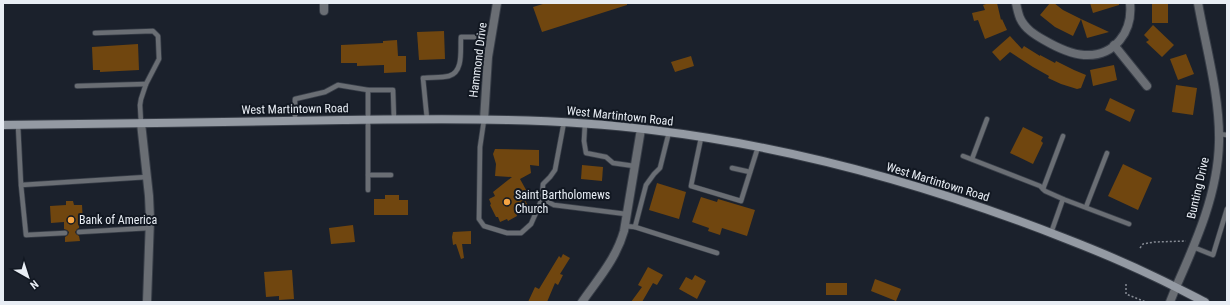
<svg xmlns="http://www.w3.org/2000/svg" width="1230" height="305" viewBox="0 0 1230 305" font-family="'Roboto Condensed',sans-serif">
	<style>
		.building { fill: #70460f }
		.lines { fill: none; stroke-linecap: round; stroke-linejoin: round }
		.service-casing { stroke: #383e48; stroke-width: 6 }
		.minor-casing { stroke: #383e48; stroke-width: 10 }
		.tertiary-casing { stroke: #383e48; stroke-width: 10 }
		.secondary-casing { stroke: #383e48; stroke-width: 10 }
		.path { stroke: #868b94; stroke-width: 1.5; stroke-dasharray: 2 2; stroke-linecap: butt }
		.service { stroke: #6a6e74; stroke-width: 4.5 }
		.minor { stroke: #6a6e74; stroke-width: 8 }
		.tertiary { stroke: #6a6e74; stroke-width: 8 }
		.secondary { stroke: #949aa3; stroke-width: 8 }
		.poi-dot { fill: #f4a443; stroke: #121822; stroke-width: 1.5 }
		.labels { text-anchor: middle; stroke-width: 4; stroke-linejoin: round; paint-order: stroke }
		.street-label { font-size: 12px; fill: #e8edf4; stroke: #121822 }
		.poi-label { font-size: 12px; fill: #e8edf4; stroke: #121822; text-anchor: start }
	</style>
	<rect width="100%" height="100%" fill="#1b212c"/>
	<g class="building">
		<path d="M 546,3 L 627,3 L 627,5 L 542,32 L 533,7 Z"/>
		<path d="M 989,3 L 997,3 L 1001,20 L 1002,19 L 1007,30 L 985,39 L 978,20 L 974,21 L 972,13 L 985,10 L 983,5 Z"/>
		<path d="M 1050,3 L 1054,3 L 1063,10 L 1081,19 L 1073,36 L 1055,27 L 1040,15 Z"/>
		<path d="M 1090,3 L 1119,3 L 1119,5 L 1093,13 Z"/>
		<rect x="1152" y="3" width="16" height="20"/>
		<path d="M 1081,19 L 1109,32 L 1087,38 Z"/>
		<path d="M 1153,25 L 1174,45 L 1162,57 L 1146,42 L 1149,40 L 1144,35 Z"/>
		<path d="M 444,31 L 445,59 L 419,60 L 417,32 Z"/>
		<path d="M 1010,36 L 1022,49 L 1024,46 L 1040,56 L 1040,55 L 1055,63 L 1056,61 L 1074,70 L 1086,75 L 1081,88 L 1077,89 L 1061,84 L 1048,78 L 1049,76 L 1033,67 L 1010,52 L 1000,61 L 992,52 Z"/>
		<path d="M 397,40 L 398,56 L 406,56 L 406,72 L 384,73 L 384,65 L 357,66 L 357,63 L 341,63 L 341,45 L 383,43 L 383,41 Z"/>
		<path d="M 138,44 L 139,70 L 100,72 L 100,70 L 93,70 L 92,47 Z"/>
		<path d="M 1186,54 L 1194,74 L 1178,80 L 1170,59 Z"/>
		<path d="M 691,56 L 694,66 L 675,72 L 671,62 Z"/>
		<path d="M 1114,65 L 1117,80 L 1093,86 L 1090,70 Z"/>
		<path d="M 1176,85 L 1197,88 L 1193,115 L 1172,112 Z"/>
		<path d="M 1110,98 L 1135,110 L 1130,122 L 1105,110 Z"/>
		<path d="M 1023,127 L 1043,137 L 1041,141 L 1043,143 L 1033,164 L 1010,153 Z"/>
		<path d="M 495,149 L 539,150 L 539,166 L 530,165 L 531,173 L 520,179 L 530,197 L 525,200 L 528,206 L 516,212 L 517,216 L 508,221 L 507,219 L 500,222 L 498,217 L 496,217 L 490,205 L 491,204 L 489,199 L 495,196 L 493,192 L 512,177 L 495,176 L 496,164 L 493,154 Z"/>
		<path d="M 1123,164 L 1152,178 L 1138,210 L 1108,196 Z"/>
		<path d="M 582,165 L 603,167 L 602,181 L 581,179 Z"/>
		<path d="M 657,183 L 686,192 L 679,219 L 649,210 Z"/>
		<path d="M 385,195 L 399,195 L 399,200 L 408,200 L 408,215 L 374,215 L 374,199 L 385,199 Z"/>
		<path d="M 701,197 L 717,202 L 718,199 L 755,210 L 747,236 L 722,228 L 720,235 L 708,231 L 709,228 L 692,222 Z"/>
		<path d="M 66,201 L 73,201 L 74,205 L 82,205 L 83,222 L 79,222 L 79,228 L 77,229 L 75,232 L 76,234 L 79,236 L 80,241 L 65,242 L 65,237 L 68,235 L 69,232 L 67,230 L 64,229 L 64,222 L 51,223 L 50,206 L 66,205 Z"/>
		<path d="M 353,225 L 355,242 L 331,244 L 329,228 Z"/>
		<path d="M 471,231 L 471,244 L 462,244 L 464,258 L 461,259 L 456,244 L 453,245 L 452,237 L 453,232 Z"/>
		<path d="M 563,254 L 570,258 L 560,274 L 563,275 L 558,285 L 555,283 L 547,302 L 528,302 L 535,287 L 539,289 L 559,256 L 561,258 Z"/>
		<path d="M 648,267 L 663,275 L 657,285 L 653,283 L 642,302 L 631,302 L 642,287 L 638,285 Z"/>
		<path d="M 292,270 L 294,299 L 279,300 L 279,296 L 266,297 L 264,272 Z"/>
		<path d="M 695,275 L 706,281 L 697,299 L 679,289 L 686,277 L 692,280 Z"/>
		<path d="M 875,279 L 901,289 L 896,301 L 871,291 Z"/>
		<rect x="826" y="283" width="21" height="12"/>
	</g>
	<g class="lines">
		<g class="service-casing">
			<g id="service">
				<path d="M 95,33 L 153,31 L 158,36 L 159,59 L 146,84 L 141,99 L 140,105 L 141,123"/>
				<path d="M 77,86 L 146,84"/>
				<path d="M 427,119 L 423,78 C 431,77 441,78 449,76 C 464,72 460,49 461,37 L 492,37"/>
				<path d="M 484,120 L 480,147 L 479,219 L 484,226 L 507,233 L 521,233 L 531,224 L 542,199 L 543,184 L 550,177 L 555,170 L 564,122"/>
				<path d="M 295,121 L 295,99 L 325,92 L 338,85 L 368,90"/>
				<path d="M 585,123 L 584,141 L 586,153 L 606,157 L 613,163 L 634,166"/>
				<path d="M 18,125 L 21,185 L 147,177"/>
				<path d="M 1219,134 L 1227,135"/>
				<path d="M 701,138 L 691,186 L 741,201 L 758,147"/>
				<path d="M 963,156 L 1040,186 L 1045,191 L 1063,199 L 1129,224"/>
				<path d="M 972,159 L 987,119"/>
				<path d="M 732,168 L 750,172"/>
				<path d="M 368,175 L 391,175"/>
				<path d="M 21,185 L 26,235 L 65,233"/>
				<path d="M 1043,189 L 1063,136"/>
				<path d="M 368,190 L 368,90 L 393,90 L 394,120"/>
				<path d="M 542,199 L 554,205 L 626,214"/>
				<path d="M 1086,207 L 1107,153"/>
				<path d="M 625,226 L 635,227 L 646,185 L 654,174 L 660,168 L 669,132"/>
				<path d="M 635,227 L 717,253"/>
				<path d="M 79,232 L 149,228"/>
				<path d="M 1051,233 L 1063,199"/>
				<path d="M 1193,247 L 1213,255 L 1227,209"/>
			</g>
		</g>
		<g class="minor-casing">
			<g id="minor">
				<path d="M 324,3 L 324,11"/>
				<path d="M 1016,3 C 1017,8 1018,13 1020,18 C 1025,29 1035,35 1044,40 C 1056,47 1071,54 1084,55 C 1115,57 1133,31 1130,3"/>
				<path d="M 1114,45 L 1147,86"/>
				<path d="M 141,123 L 149,196 L 150,219 L 147,302"/>
				<path d="M 1176,287 C 1196,242 1218,193 1219,142 C 1220,96 1206,48 1198,3"/>
				<path d="M 582,302 C 598,279 616,259 624,231 L 641,129"/>
			</g>
		</g>
		<g class="tertiary-casing">
			<g id="tertiary">
				<path d="M 484,120 L 488,57 L 497,3"/>
				<path d="M 1170,302 L 1176,287"/>
			</g>
		</g>
		<g class="secondary-casing">
			<path id="secondary" d="M 3,125 C 116,124 230,122 343,120 C 446,119 550,117 652,130 C 794,147 932,186 1064,238 C 1095,250 1126,263 1155,277 C 1172,285 1189,294 1205,302"/>
		</g>
		<g class="path">
			<path d="M 1140,248 L 1143,244 L 1154,242 L 1186,241"/>
			<path d="M 1126,284 L 1126,294 L 1146,302"/>
		</g>
		<use href="#service" class="service"/>
		<use href="#minor" class="minor"/>
		<use href="#tertiary" class="tertiary"/>
		<use href="#secondary" class="secondary"/>
	</g>
	<g class="poi-dot">
		<circle cx="507" cy="202" r="4"/>
		<circle cx="71" cy="220" r="4"/>
	</g>
	<g class="labels">
		<g class="street-label">
			<text transform="translate(478 60) rotate(-83)" y="4">Hammond Drive</text>
			<text transform="translate(295 109) rotate(-1)" y="4">West Martintown Road</text>
			<text transform="translate(620 116) rotate(6)" y="4">West Martintown Road</text>
			<text transform="translate(938 182) rotate(17)" y="4">West Martintown Road</text>
			<text transform="translate(1198 188) rotate(-77)" y="4">Bunting Drive</text>
		</g>
		<g class="poi-label">
			<text x="515" y="199">Saint Bartholomews<tspan x="515" dy="14">Church</tspan></text>
			<text x="79" y="224">Bank of America</text>
		</g>
	</g>
	<rect width="1230" height="305" fill="none" stroke="#e8edf4" stroke-width="8"/>
	<g transform="translate(28 277) rotate(141)" stroke="#121822" stroke-width="3" paint-order="stroke">
	<path d="M0-3L7 15L0 10L-7 15Z" fill="#e8edf4"/>
	<text y="-6" font-size="11" font-weight="bold" text-anchor="middle" fill="#e8edf4">N</text>
	</g>
</svg>
